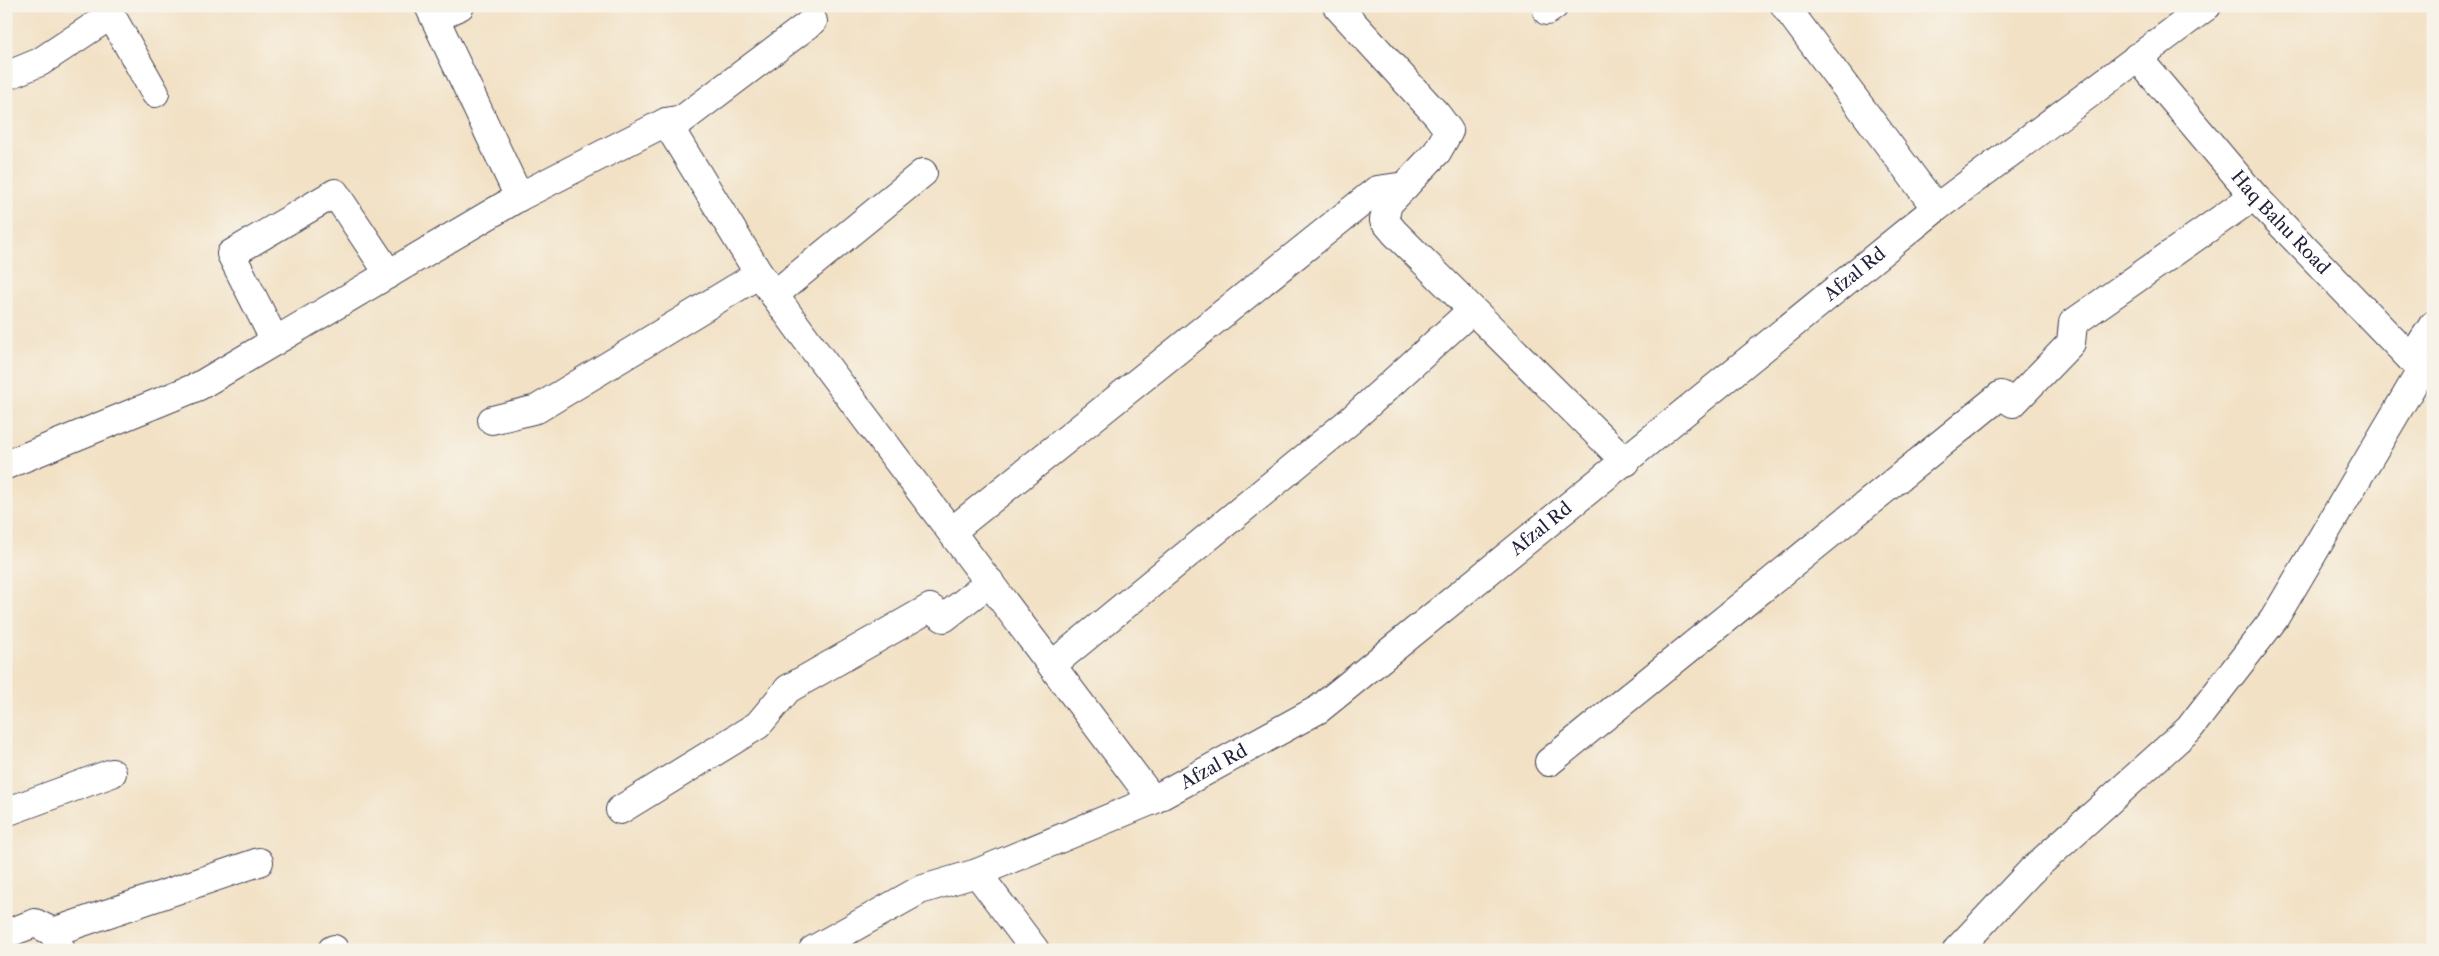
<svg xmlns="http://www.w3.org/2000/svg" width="2439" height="956" viewBox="0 0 2439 956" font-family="'Libre Caslon Text',serif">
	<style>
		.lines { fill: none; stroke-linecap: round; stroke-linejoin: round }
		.street-casing { stroke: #413f50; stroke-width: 30 }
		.secondary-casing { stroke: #413f50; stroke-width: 30 }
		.street { stroke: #fff; stroke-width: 28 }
		.secondary { stroke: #fff; stroke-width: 28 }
		.labels { text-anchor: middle; stroke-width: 4.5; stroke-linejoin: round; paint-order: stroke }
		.street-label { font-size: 18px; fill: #22223b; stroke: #f7f3e8 }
	</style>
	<rect width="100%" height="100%" fill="#f7f3e8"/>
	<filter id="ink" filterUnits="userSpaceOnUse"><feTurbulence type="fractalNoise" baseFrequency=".02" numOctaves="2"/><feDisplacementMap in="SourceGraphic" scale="10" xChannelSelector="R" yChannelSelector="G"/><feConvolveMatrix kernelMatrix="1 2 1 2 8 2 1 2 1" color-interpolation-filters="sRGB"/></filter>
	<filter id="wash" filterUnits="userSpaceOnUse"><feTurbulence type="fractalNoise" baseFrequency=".0096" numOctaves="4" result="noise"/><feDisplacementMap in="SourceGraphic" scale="20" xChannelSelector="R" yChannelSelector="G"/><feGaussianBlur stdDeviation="1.12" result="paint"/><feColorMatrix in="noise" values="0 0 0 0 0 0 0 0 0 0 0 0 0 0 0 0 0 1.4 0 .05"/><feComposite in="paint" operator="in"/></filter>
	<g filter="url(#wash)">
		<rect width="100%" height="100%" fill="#f2e1c5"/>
	</g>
	<g filter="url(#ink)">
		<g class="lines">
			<g class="street-casing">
				<g id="street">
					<path d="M 106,6 L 155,93"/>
					<path d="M 429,6 L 519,197"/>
					<path d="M 1337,6 L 1437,115 L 1449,131 L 1437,152 L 1388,204 L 1384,220 L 1395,233 L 1626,462"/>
					<path d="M 1785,6 L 1936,208"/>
					<path d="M 1547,11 L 1554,6"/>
					<path d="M 436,18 L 460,6"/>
					<path d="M 6,76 L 40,62 L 111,15"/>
					<path d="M 666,122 L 759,274 L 809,343 L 1153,800"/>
					<path d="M 774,295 L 923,173"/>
					<path d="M 275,341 L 231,254 L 335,193 L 389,274"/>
					<path d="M 2411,359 L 2433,325"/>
					<path d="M 492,420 L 537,409 L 759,274"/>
					<path d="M 6,465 L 199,386 L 519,197 L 666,122 L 683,119 L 813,21"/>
					<path d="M 952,531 L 1377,190 L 1405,186"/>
					<path d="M 1052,665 L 1351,420 L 1472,310"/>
					<path d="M 1549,762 L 2001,395 L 2013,403 L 2071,343 L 2073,323 L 2254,196"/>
					<path d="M 620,810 L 758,725 L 788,689 L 930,608 L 944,618 L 990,582"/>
					<path d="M 6,812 L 112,773"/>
					<path d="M 6,934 L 35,923 L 53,932"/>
					<path d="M 61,950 L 53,932 L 259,862"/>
					<path d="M 332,950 L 334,949"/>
					<path d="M 1957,950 L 2031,871 L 2189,729 L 2274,619 L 2422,369"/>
				</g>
			</g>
			<g class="secondary-casing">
				<g id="secondary">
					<path id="s1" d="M 2137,57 L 2254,196 L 2411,359 L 2433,377"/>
					<path d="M 977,873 L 1035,950"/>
					<path id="s2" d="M 813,950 L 920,890 L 977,873 L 1153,800 L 1319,709 L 1936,208 L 2207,6"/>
				</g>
			</g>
			<use href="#street" class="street"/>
			<use href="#secondary" class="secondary"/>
		</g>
	</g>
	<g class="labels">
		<g class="street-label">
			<text dy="6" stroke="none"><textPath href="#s1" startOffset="219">Haq Bahu Road</textPath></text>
			<text dy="6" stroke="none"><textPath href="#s2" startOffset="1252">Afzal Rd</textPath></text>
			<text dy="6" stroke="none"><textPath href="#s2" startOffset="848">Afzal Rd</textPath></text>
			<text dy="6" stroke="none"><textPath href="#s2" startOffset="442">Afzal Rd</textPath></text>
		</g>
	</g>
	<rect width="2439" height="956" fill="none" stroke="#f7f3e8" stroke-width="25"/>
</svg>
